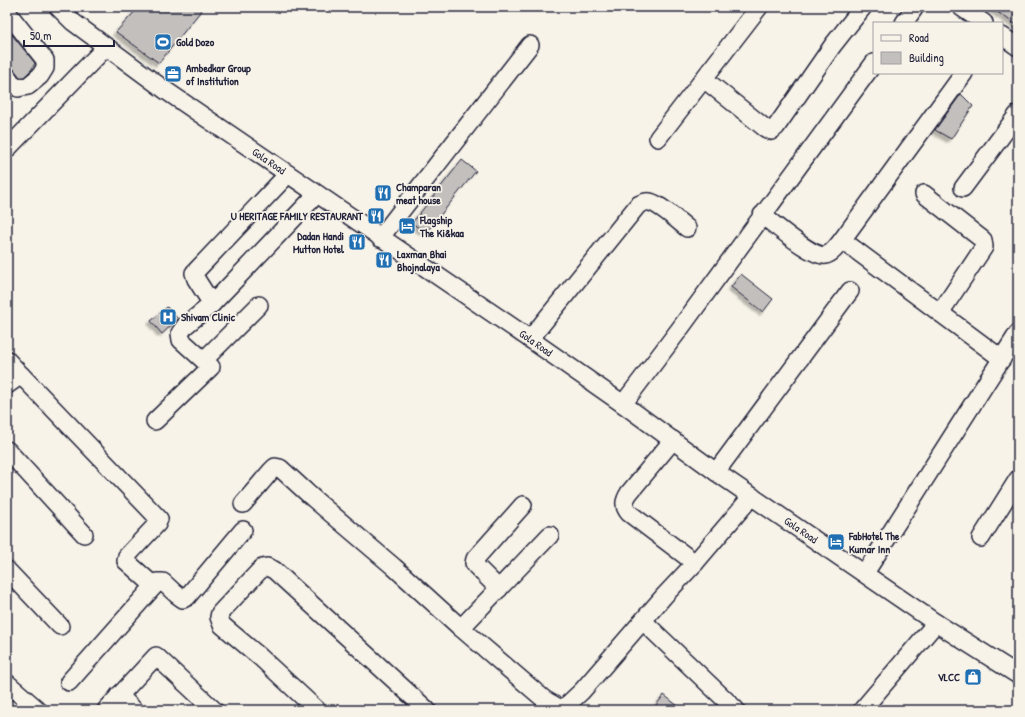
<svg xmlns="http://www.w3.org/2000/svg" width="1025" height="717" viewBox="0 0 1025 717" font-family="'Patrick Hand',sans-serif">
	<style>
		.building { fill: #c2bfbd; stroke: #22223b; filter: url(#shadow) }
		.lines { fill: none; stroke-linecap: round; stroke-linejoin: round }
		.minor-casing { stroke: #22223b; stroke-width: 20 }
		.minor { stroke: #f7f3e8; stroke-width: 17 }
		.labels { text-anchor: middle; stroke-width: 3.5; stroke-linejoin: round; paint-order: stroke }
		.poi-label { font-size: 11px; font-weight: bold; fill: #22223b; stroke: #f7f3e8; text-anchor: start }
		.street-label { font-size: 11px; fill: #22223b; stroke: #f7f3e8 }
	</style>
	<defs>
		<filter id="shadow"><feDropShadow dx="-3.5" dy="3.5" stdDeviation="1" flood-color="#0004"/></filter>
	</defs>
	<rect width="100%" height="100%" fill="#f7f3e8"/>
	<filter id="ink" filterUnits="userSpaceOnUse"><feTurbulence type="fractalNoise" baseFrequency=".025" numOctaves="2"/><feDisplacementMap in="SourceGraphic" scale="8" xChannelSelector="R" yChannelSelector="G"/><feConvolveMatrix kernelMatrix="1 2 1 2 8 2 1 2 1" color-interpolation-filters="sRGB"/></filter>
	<g filter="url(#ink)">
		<g class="building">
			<path d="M 139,7 L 204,7 L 159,63 L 116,32 Z"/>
			<path d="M 990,7 L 1018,7 L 1018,26 Z"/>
			<path d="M 7,30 L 8,30 L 35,63 L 32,69 L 24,77 L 20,77 L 12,67 L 7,66 Z"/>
			<path d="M 961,94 L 973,106 L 951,139 L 935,130 Z"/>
			<path d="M 462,160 L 476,171 L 426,233 L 412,223 Z"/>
			<path d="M 741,274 L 773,299 L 763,312 L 731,287 Z"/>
			<path d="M 167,307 L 178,319 L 162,334 L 151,321 Z"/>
			<path d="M 664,695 L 683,710 L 652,710 Z"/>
		</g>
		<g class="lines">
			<g class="minor-casing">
				<g id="minor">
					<path d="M 58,7 L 73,22 L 165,90 L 530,339 L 623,404 L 716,472 L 936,623 L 1018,675"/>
					<path d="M 961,7 L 984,23"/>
					<path d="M 7,12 L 45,60 L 45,68 L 40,76 L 28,86 L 18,88 L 13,85 L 7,76"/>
					<path d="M 904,23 L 915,7"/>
					<path d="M 1002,36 L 1018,47"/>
					<path d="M 704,79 L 765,128 L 771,131 L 776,127 L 833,45 L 863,7"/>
					<path d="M 658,138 L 759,7"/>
					<path d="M 7,149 L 106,47"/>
					<path d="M 963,188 L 1018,114"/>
					<path d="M 924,194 L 983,240 L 984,247 L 940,313"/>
					<path d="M 762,215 C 773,223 814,259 826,255 C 833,253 838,245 842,240 L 964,73"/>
					<path d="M 380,238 L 530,45"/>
					<path d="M 842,240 L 1002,359"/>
					<path d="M 212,304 L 196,279 L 194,273 L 288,174"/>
					<path d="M 530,339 L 638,205 C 642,203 646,201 650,202 C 661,205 677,220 687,228"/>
					<path d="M 7,360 L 21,375 L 7,385"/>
					<path d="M 204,360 L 259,305"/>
					<path d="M 21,375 L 159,519 L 157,524 L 127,556 L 126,561 L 154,586 L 157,582 L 163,582 L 176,594 L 183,599 L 187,597 L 243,530"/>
					<path d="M 623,404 L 679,330 L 874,63"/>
					<path d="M 155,421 L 211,367 L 181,340 L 180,333 L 185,326 L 212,304 L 317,194"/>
					<path d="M 673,440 L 629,493 C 624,501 623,506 629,513 L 695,563"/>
					<path d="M 7,450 L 84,534"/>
					<path d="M 716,472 L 850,291"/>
					<path d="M 243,504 L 271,471 L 275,467 L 280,468 L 314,499 L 394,567 L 461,628 L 545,700 L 559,708 L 565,707 L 582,691 L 664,596 L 695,563 L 752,496"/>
					<path d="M 981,538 L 1018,479"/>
					<path d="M 7,570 L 60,626"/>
					<path d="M 865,573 L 1018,333"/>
					<path d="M 499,589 L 476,566 L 474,563 L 475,559 L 523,505"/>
					<path d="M 643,621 L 736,710"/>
					<path d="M 461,628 L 550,535"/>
					<path d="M 69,682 L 154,586"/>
					<path d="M 7,683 L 38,710"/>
					<path d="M 119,695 L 134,710"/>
					<path d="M 106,710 L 156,656 L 214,710"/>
					<path d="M 317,710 L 260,657 L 222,625 L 219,617 L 220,613 L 262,568 L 267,567 L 274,570 L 427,710"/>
					<path d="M 862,710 L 936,623"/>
				</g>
			</g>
			<use href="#minor" class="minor"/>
		</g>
	</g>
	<defs>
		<g id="stadium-square" transform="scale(0.9)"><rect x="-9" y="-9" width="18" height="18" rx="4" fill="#1f6fb2" stroke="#f7f3e8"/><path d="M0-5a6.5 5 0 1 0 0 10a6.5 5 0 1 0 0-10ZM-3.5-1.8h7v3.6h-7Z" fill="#fff"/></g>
		<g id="office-square" transform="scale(0.9)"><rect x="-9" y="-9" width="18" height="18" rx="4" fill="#1f6fb2" stroke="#f7f3e8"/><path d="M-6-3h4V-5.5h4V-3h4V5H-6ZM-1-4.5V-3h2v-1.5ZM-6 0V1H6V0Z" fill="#fff"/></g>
		<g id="restaurant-square" transform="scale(0.9)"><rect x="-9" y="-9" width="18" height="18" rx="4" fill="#1f6fb2" stroke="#f7f3e8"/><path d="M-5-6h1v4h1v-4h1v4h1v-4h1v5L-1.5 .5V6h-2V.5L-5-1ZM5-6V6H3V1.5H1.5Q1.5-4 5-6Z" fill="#fff"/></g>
		<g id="hotel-square" transform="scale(0.9)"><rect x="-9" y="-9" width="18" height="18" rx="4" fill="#1f6fb2" stroke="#f7f3e8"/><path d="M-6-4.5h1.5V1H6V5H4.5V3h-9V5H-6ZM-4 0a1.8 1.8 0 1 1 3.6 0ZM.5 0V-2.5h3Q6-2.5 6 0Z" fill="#fff"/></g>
		<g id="hospital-square" transform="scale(0.9)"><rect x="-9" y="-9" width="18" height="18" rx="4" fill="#1f6fb2" stroke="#f7f3e8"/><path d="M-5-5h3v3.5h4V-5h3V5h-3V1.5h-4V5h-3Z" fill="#fff"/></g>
		<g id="shop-square" transform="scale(0.9)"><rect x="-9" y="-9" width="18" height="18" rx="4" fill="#1f6fb2" stroke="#f7f3e8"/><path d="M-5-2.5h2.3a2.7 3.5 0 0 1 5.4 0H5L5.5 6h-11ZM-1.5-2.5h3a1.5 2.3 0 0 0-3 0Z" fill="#fff"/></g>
	</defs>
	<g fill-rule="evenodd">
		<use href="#stadium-square" x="163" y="42"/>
		<use href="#office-square" x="173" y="74"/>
		<use href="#restaurant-square" x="383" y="193"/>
		<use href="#restaurant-square" x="376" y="216"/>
		<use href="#hotel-square" x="407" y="226"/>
		<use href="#restaurant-square" x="357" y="242"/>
		<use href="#restaurant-square" x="384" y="260"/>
		<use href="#hospital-square" x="168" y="317"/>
		<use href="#hotel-square" x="836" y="542"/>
		<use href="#shop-square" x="973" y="677"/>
	</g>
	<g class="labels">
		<g class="poi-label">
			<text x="176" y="46">Gold Dozo</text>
			<text x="186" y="72">Ambedkar Group<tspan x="186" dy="13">of Institution</tspan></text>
			<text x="396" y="191">Champaran<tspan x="396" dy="13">meat house</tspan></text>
			<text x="363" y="220" text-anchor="end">U HERITAGE FAMILY RESTAURANT</text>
			<text x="420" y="224">Flagship<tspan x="420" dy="13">The Ki&amp;kaa</tspan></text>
			<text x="344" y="240" text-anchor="end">Dadan Handi<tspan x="344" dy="13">Mutton Hotel</tspan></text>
			<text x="397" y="258">Laxman Bhai<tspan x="397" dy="13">Bhojnalaya</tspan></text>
			<text x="181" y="321">Shivam Clinic</text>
			<text x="849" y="540">FabHotel The<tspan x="849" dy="13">Kumar Inn</tspan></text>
			<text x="960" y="681" text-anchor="end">VLCC</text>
		</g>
		<g class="street-label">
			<text transform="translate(269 161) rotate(34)" y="4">Gola Road</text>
			<text transform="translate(536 343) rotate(35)" y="4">Gola Road</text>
			<text transform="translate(801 530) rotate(34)" y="4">Gola Road</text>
		</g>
	</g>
	<rect width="1025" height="717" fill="none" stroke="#f7f3e8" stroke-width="24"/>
	<rect x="12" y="12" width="1001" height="693" fill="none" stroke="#22223b" stroke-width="1.5" filter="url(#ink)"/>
	<rect x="873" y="22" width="130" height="52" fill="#f7f3e8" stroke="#a29fa3"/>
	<rect x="881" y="35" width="20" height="6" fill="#f7f3e8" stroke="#a29fa3"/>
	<text x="909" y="42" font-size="12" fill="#22223b">Road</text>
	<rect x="881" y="52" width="20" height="12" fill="#c2bfbd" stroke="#a29fa3"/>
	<text x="909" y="62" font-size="12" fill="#22223b">Building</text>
	<path d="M24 40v6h90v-6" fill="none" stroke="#22223b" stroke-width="2"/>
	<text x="30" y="40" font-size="12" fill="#22223b" stroke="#f7f3e8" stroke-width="3" paint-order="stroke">50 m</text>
</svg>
